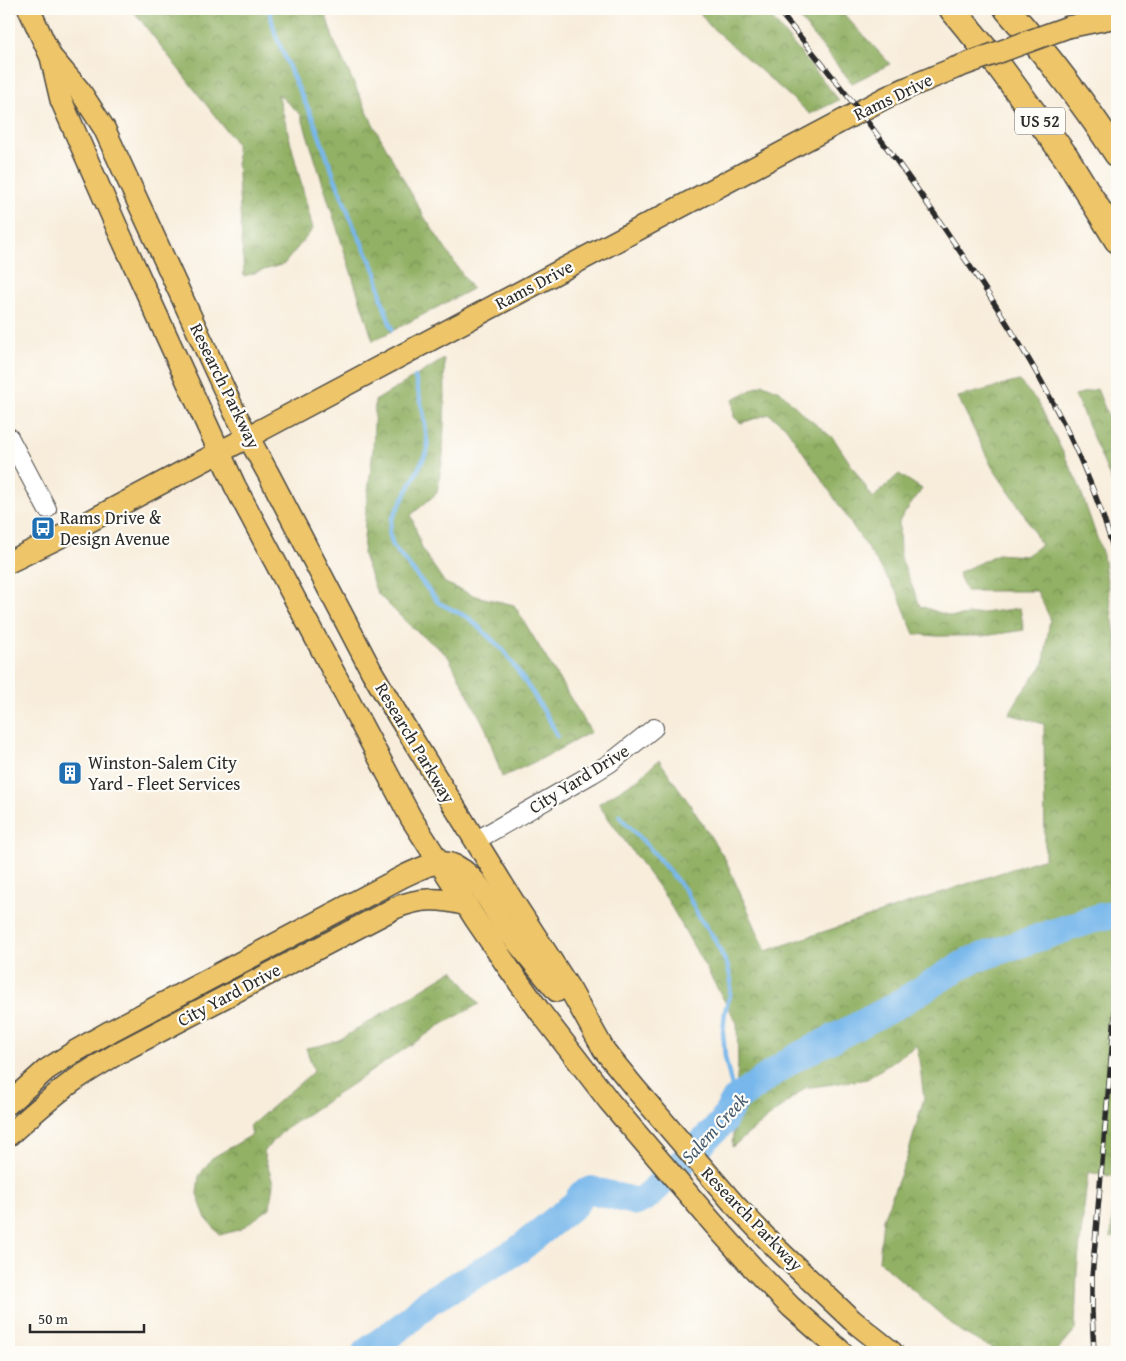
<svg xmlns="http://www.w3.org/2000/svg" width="1126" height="1361" viewBox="0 0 1126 1361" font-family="'Gentium Book Plus',serif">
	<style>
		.forest { fill: url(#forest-crowns); stroke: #5e6e48 }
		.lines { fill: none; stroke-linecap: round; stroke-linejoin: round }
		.stream { stroke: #77b7eb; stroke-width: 4.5 }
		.river { stroke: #77b7eb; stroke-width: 28 }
		.minor-casing { stroke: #4a4845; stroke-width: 20 }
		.major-casing { stroke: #4a4845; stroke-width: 24 }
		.highway-casing { stroke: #4a4845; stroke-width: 28 }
		.minor { stroke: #fff; stroke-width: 18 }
		.major { stroke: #eec569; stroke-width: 21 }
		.highway { stroke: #eec569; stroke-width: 25 }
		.rail-casing { stroke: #2b2b2b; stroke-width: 5.5 }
		.rail { stroke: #fdfcf7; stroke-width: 4; stroke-dasharray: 11; stroke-linecap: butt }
		.major-bridge-casing { stroke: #4a4845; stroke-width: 24; stroke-linecap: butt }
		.major-bridge { stroke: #eec569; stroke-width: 21 }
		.labels { text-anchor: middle; stroke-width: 4.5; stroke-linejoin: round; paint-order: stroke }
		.shield { fill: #fdfcf7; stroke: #6a6a68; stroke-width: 1 }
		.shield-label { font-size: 16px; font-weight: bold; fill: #2b2b2b }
		.street-label { font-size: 18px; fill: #2b2b2b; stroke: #fdfcf7 }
		.poi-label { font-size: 18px; fill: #2b2b2b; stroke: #fdfcf7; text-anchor: start }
		.water-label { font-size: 19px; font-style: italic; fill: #465c6e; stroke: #fdfcf7 }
	</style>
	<defs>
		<pattern id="forest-crowns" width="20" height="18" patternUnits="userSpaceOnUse" patternTransform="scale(1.25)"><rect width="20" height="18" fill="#92b165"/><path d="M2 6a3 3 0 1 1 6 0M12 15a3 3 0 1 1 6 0" fill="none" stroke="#779053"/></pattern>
	</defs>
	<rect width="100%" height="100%" fill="#fdfcf7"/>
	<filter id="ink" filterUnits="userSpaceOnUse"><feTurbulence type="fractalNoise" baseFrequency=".02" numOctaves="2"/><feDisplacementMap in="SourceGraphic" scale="10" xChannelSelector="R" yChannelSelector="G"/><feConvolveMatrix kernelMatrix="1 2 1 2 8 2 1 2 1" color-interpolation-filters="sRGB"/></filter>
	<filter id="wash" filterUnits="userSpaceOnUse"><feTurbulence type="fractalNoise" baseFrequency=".0096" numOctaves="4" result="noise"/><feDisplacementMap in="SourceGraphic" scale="20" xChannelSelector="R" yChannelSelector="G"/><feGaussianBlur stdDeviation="1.12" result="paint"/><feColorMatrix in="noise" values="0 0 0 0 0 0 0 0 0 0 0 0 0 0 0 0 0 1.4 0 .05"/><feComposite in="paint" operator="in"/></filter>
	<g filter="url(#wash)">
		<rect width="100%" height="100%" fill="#f8eddb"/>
		<g class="forest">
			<path d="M 132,9 L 324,9 L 334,41 L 372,122 L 423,215 L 472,289 L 373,341 L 301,115 L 278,94 L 313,229 L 284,264 L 244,276 L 236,143 Z"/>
			<path d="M 697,9 L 763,9 L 771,17 L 839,100 L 810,114 L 709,25 Z"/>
			<path d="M 792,9 L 839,9 L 890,64 L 852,83 Z"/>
			<path d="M 444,359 L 445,395 L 443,456 L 437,493 L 411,515 L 423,551 L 445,583 L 475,596 L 514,605 L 591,732 L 543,758 L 502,777 L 486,729 L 448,656 L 408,624 L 377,593 L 363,555 L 366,508 L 373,451 L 375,401 Z"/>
			<path d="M 1019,381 L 1038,402 L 1078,483 L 1103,555 L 1117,647 L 1117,1236 L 1111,1238 L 1115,1177 L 1088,1172 L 1077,1271 L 1075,1330 L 1056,1352 L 998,1352 L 960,1331 L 879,1261 L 883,1219 L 907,1158 L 924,1098 L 917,1045 L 867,1079 L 805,1088 L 732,1147 L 738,1064 L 737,1023 L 667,899 L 598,804 L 638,779 L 659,760 L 689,803 L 725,859 L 766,951 L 1045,858 L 1044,724 L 1009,714 L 1019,697 L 1044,663 L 1050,618 L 1037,591 L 966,591 L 958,573 L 998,554 L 1025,556 L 1041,545 L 1023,512 L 992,467 L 958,397 Z"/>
			<path d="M 763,384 L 780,391 L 804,415 L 834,439 L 873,498 L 899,474 L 922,489 L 899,521 L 900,556 L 920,606 L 953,617 L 1020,608 L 1024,630 L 984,636 L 937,636 L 914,634 L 898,594 L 823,481 L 785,426 L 769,414 L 741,423 L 734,417 L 733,399 Z"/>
			<path d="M 1097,389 L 1117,438 L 1117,494 L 1075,395 Z"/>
			<path d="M 453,970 L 479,1004 L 439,1026 L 285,1129 L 263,1152 L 273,1183 L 270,1208 L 241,1229 L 220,1235 L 205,1217 L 197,1194 L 199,1176 L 212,1158 L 252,1135 L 250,1126 L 314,1071 L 306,1048 L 318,1046 L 339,1040 Z"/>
		</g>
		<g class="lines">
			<g class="stream">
				<path d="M 269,9 L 275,33 L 293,77 L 313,119 L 334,176 L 354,227 L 376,272 L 382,300 L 392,329"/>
				<path d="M 415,377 L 424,416 L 428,449 L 414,478 L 392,519 L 389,532 L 393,546 L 439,603 L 469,618 L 504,651 L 532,692 L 550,721 L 557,736"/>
				<path d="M 619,816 L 647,845 L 685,890 L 699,917 L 714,938 L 728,967 L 731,980 L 730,995 L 725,1011 L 723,1032 L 725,1057 L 735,1100"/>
			</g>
			<path class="river" d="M 366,1352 L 406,1323 L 428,1302 L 518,1250 L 575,1204 L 582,1194 L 591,1190 L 637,1202 L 649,1195 L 722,1123 L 735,1100 L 791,1060 L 890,1009 L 969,961 L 1100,917 L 1117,914"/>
		</g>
	</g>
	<g filter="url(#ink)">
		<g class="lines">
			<g class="minor-casing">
				<g id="minor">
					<path d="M 9,437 L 47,509"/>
					<path d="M 475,841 L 592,774 L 610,763 L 654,728"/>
				</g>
			</g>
			<g class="major-casing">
				<g id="major">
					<path d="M 29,9 L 51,57 L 61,100 L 119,232 L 235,486 L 411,818 L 476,920 L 508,967 L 541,1013 L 609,1101 L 712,1222 L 753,1268 L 791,1307 L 842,1352"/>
					<path d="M 1068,27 L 1117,17"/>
					<path d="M 53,59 L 80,91 L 104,128 L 235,413 L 269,475 L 372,672 L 400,719 L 511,898 L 571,991 L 604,1050 L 634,1087 L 734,1204 L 774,1246 L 852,1320 L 892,1352"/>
					<path d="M 9,562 L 62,536 L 885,98 L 909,87 L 955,68"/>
					<path d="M 9,1103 L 46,1070 L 74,1052 L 111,1031 L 404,876 C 418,870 436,859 451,864 C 477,872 493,910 508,931 C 524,951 540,971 557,991"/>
					<path d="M 9,1135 C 29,1117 50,1098 72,1082 C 88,1071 105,1061 122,1051 L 395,908 C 421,897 440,898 467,905"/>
				</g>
			</g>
			<g class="highway-casing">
				<g id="highway">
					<path d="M 952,9 L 999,66 L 1066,157 L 1117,240"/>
					<path d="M 1007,9 C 1047,55 1084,103 1117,154"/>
				</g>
			</g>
			<use href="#minor" class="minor"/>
			<use href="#major" class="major"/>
			<use href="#highway" class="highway"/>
			<g class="rail-casing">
				<g id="rail">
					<path d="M 777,9 C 842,86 903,166 959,250 C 1025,347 1087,449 1117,562"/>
					<path d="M 1094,1352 L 1092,1312 L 1092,1277 L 1117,992"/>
				</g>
			</g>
			<use href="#rail" class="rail"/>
			<g class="major-bridge-casing">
				<path id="major-bridge" d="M 955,68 L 1068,27"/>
			</g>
			<use href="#major-bridge" class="major-bridge"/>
		</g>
	</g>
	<defs>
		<g id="bus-square" transform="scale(1.25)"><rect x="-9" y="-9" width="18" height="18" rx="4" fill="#1f6fb2" stroke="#fdfcf7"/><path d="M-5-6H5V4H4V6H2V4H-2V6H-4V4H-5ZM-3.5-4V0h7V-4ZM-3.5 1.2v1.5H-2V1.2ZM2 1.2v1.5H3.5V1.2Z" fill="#fff"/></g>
		<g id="building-square" transform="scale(1.25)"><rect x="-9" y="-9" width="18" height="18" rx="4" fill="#1f6fb2" stroke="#fdfcf7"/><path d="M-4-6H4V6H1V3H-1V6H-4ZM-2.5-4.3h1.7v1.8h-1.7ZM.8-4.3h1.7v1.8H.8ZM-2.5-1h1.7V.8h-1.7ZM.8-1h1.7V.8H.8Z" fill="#fff"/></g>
	</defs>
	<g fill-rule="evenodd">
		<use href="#bus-square" x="43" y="528"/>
		<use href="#building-square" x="70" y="773"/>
	</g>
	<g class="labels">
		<rect class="shield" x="1015" y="107.5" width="50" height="27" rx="4"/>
		<g class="shield-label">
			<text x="1040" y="127">US 52</text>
		</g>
		<g class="street-label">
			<text transform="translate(893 97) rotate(-26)" y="6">Rams Drive</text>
			<text transform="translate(534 285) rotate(-28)" y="6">Rams Drive</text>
			<text transform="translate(225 386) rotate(64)" y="6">Research Parkway</text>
			<text transform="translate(415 743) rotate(59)" y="6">Research Parkway</text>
			<text transform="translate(579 779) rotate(-32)" y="6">City Yard Drive</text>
			<text transform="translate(229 995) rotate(-28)" y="6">City Yard Drive</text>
			<text transform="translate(752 1219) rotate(46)" y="6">Research Parkway</text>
		</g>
		<g class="poi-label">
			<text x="60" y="524">Rams Drive &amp;<tspan x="60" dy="21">Design Avenue</tspan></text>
			<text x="88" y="769">Winston-Salem City<tspan x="88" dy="21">Yard - Fleet Services</tspan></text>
		</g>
		<g class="water-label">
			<text transform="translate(714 1128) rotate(-47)" y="7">Salem Creek</text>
		</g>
	</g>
	<rect width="1126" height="1361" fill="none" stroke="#fdfcf7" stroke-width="30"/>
	<path d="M30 1324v8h114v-8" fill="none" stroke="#2b2b2b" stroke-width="2.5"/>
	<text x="38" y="1324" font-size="15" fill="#2b2b2b" stroke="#fdfcf7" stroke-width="4" paint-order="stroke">50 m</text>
</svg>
